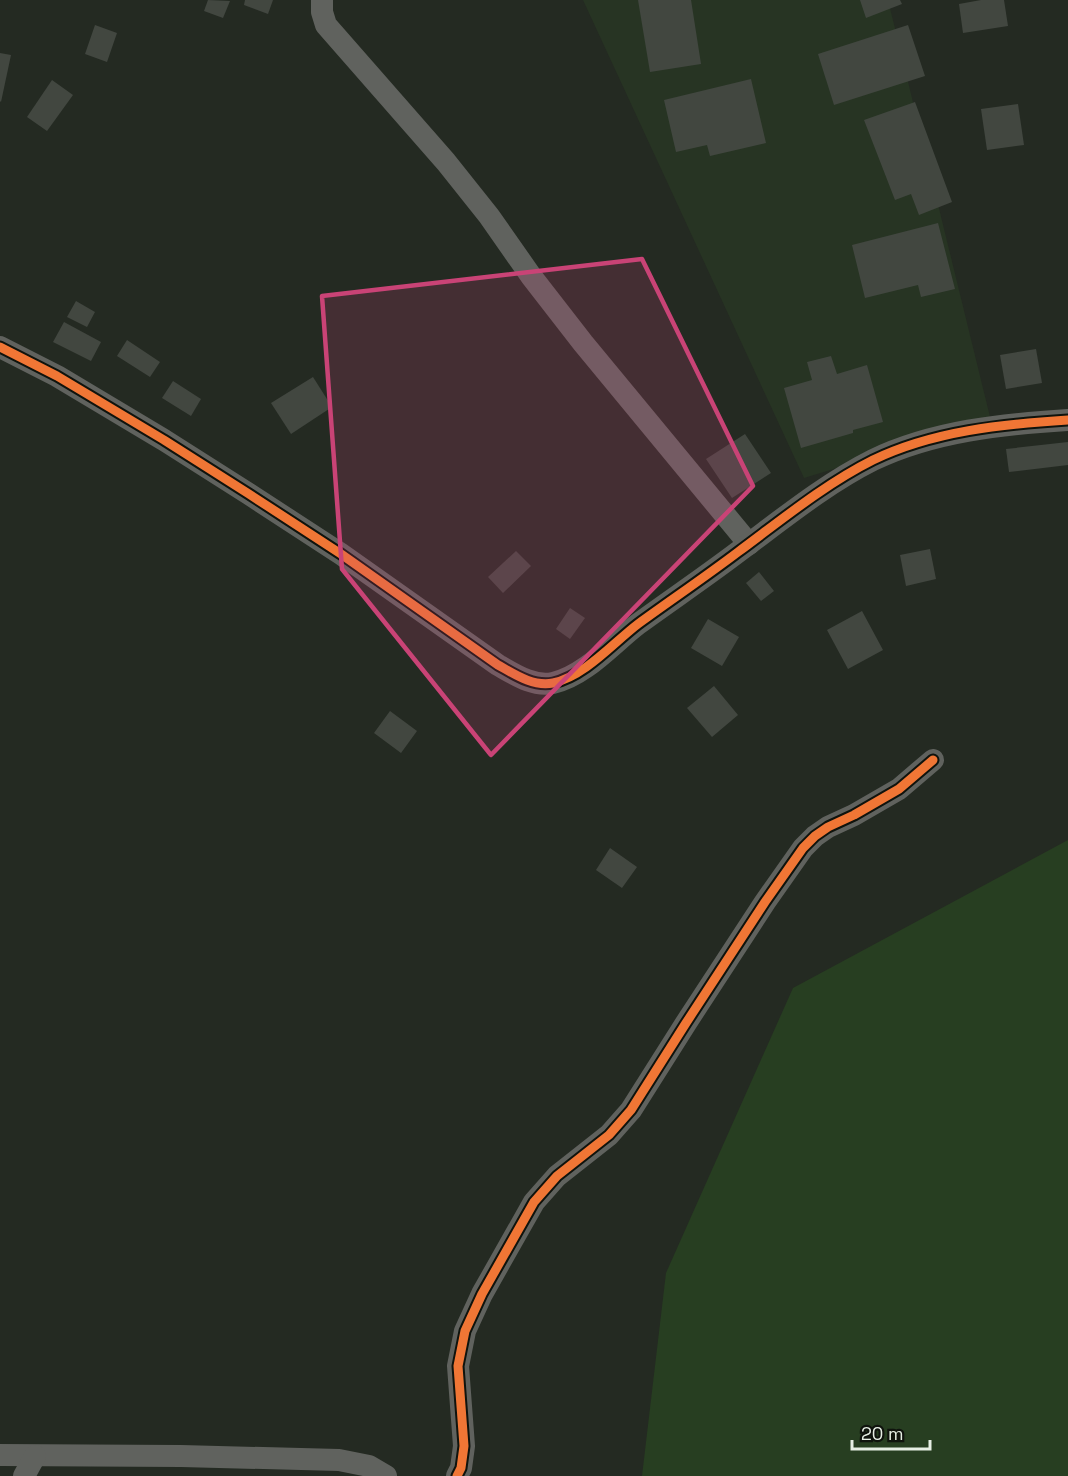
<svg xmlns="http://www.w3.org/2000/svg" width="1068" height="1476" viewBox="0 0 1068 1476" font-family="'Space Grotesk',sans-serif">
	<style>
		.built { fill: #273423 }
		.green { fill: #273e21 }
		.building { fill: #424740 }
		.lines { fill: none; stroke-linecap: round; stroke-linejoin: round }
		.street { stroke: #60625e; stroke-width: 22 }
		.cycleway-casing { stroke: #0f130d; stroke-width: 13 }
		.cycleway { stroke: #f07635; stroke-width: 9 }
		.marked { fill: #c94376; fill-opacity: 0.2; stroke: #c94376; stroke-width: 4.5; stroke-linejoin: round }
	</style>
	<rect width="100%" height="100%" fill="#242a22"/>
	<path class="built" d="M 583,0 L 888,0 L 991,421 L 804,478 Z"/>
	<path class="green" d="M 1068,840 L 1068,1476 L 642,1476 L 666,1273 L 793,988 Z"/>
	<g class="building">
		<path d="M 208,0 L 230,1 L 223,18 L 204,11 Z"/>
		<path d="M 245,0 L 273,0 L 268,14 L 244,5 Z"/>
		<path d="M 638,0 L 691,0 L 701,64 L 650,72 Z"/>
		<path d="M 860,0 L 900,0 L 902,4 L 866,18 Z"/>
		<path d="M 981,0 L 1004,0 L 1008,26 L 963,33 L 959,4 Z"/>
		<path d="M 95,25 L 117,33 L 107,62 L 85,54 Z"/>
		<path d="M 908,25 L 925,76 L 834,105 L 818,54 Z"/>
		<path d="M 0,53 L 11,55 L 1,102 L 0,101 Z"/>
		<path d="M 751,79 L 766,143 L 710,156 L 707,145 L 676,152 L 664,100 Z"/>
		<path d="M 52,80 L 73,95 L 47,131 L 27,117 Z"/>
		<path d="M 915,102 L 952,202 L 919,215 L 911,194 L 895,200 L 864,120 Z"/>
		<path d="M 1018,104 L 1024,145 L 987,150 L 981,109 Z"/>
		<path d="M 938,223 L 955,289 L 921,297 L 918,285 L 865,298 L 852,245 Z"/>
		<path d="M 76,301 L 95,312 L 87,327 L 67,317 Z"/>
		<path d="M 64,322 L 101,342 L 91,361 L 53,342 Z"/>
		<path d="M 127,340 L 160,362 L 150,377 L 117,356 Z"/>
		<path d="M 1036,349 L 1042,383 L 1006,389 L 1000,355 Z"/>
		<path d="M 831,356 L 837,374 L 867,365 L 883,422 L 853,430 L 853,433 L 801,448 L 784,388 L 812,380 L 807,362 Z"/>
		<path d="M 313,377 L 332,407 L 291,434 L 271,403 Z"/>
		<path d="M 173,381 L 201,399 L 191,416 L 162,398 Z"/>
		<path d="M 745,434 L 771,473 L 732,498 L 706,459 Z"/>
		<path d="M 1068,442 L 1068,465 L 1009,472 L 1006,449 Z"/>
		<path d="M 930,549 L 936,579 L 906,586 L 900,555 Z"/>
		<path d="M 516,551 L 531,566 L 503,593 L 488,577 Z"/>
		<path d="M 759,572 L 774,591 L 761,601 L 746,583 Z"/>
		<path d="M 570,608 L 585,618 L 570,639 L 556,629 Z"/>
		<path d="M 862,611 L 883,650 L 848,669 L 827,630 Z"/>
		<path d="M 708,619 L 739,637 L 722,666 L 691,648 Z"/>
		<path d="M 714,686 L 738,715 L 712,737 L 687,708 Z"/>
		<path d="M 390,711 L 417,731 L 401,753 L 374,733 Z"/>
		<path d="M 610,848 L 637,867 L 622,888 L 596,870 Z"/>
	</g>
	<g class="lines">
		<g class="street">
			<path d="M 322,0 L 322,12 L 326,25 L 446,162 L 489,216 L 531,276 L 583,343 L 749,544"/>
			<path d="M 0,347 L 57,376 L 164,440 L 249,494 L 341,554 L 498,665 C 514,674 533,687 553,683 C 585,676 613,643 638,624 C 671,600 705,577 738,552 C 780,521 825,484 873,460 C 933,431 1003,424 1068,420"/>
			<path d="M 0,1455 L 181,1456 L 339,1460 L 369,1466 L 386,1476"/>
			<path d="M 24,1476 L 35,1456"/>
			<path d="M 457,1476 L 461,1468 L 464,1446 L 458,1366 L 465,1331 L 482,1294 L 534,1202 L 557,1176 L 609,1135 L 631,1110 L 686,1023 L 765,902 L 803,848 L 815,836 L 828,827 L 854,815 L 899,789 L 933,760"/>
		</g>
		<g class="cycleway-casing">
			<g id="cycleway">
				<path d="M 0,347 L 57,376 L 164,440 L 249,494 L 341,554 L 498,665 C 514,674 533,687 553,683 C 585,676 613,643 638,624 C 671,600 705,577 738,552 C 780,521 825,484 873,460 C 933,431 1003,424 1068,420"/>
				<path d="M 457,1476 L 461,1468 L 464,1446 L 458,1366 L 465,1331 L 482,1294 L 534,1202 L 557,1176 L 609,1135 L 631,1110 L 686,1023 L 765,902 L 803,848 L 815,836 L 828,827 L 854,815 L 899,789 L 933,760"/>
			</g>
		</g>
		<use href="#cycleway" class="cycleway"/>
	</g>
	<path class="marked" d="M 642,259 L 753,486 L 491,755 L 342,569 L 322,296 Z"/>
	<path d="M852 1440v9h78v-9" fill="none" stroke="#e6eee4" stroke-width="3"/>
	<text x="861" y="1440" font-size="18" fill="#e6eee4" stroke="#0f130d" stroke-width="4.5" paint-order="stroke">20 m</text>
</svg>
